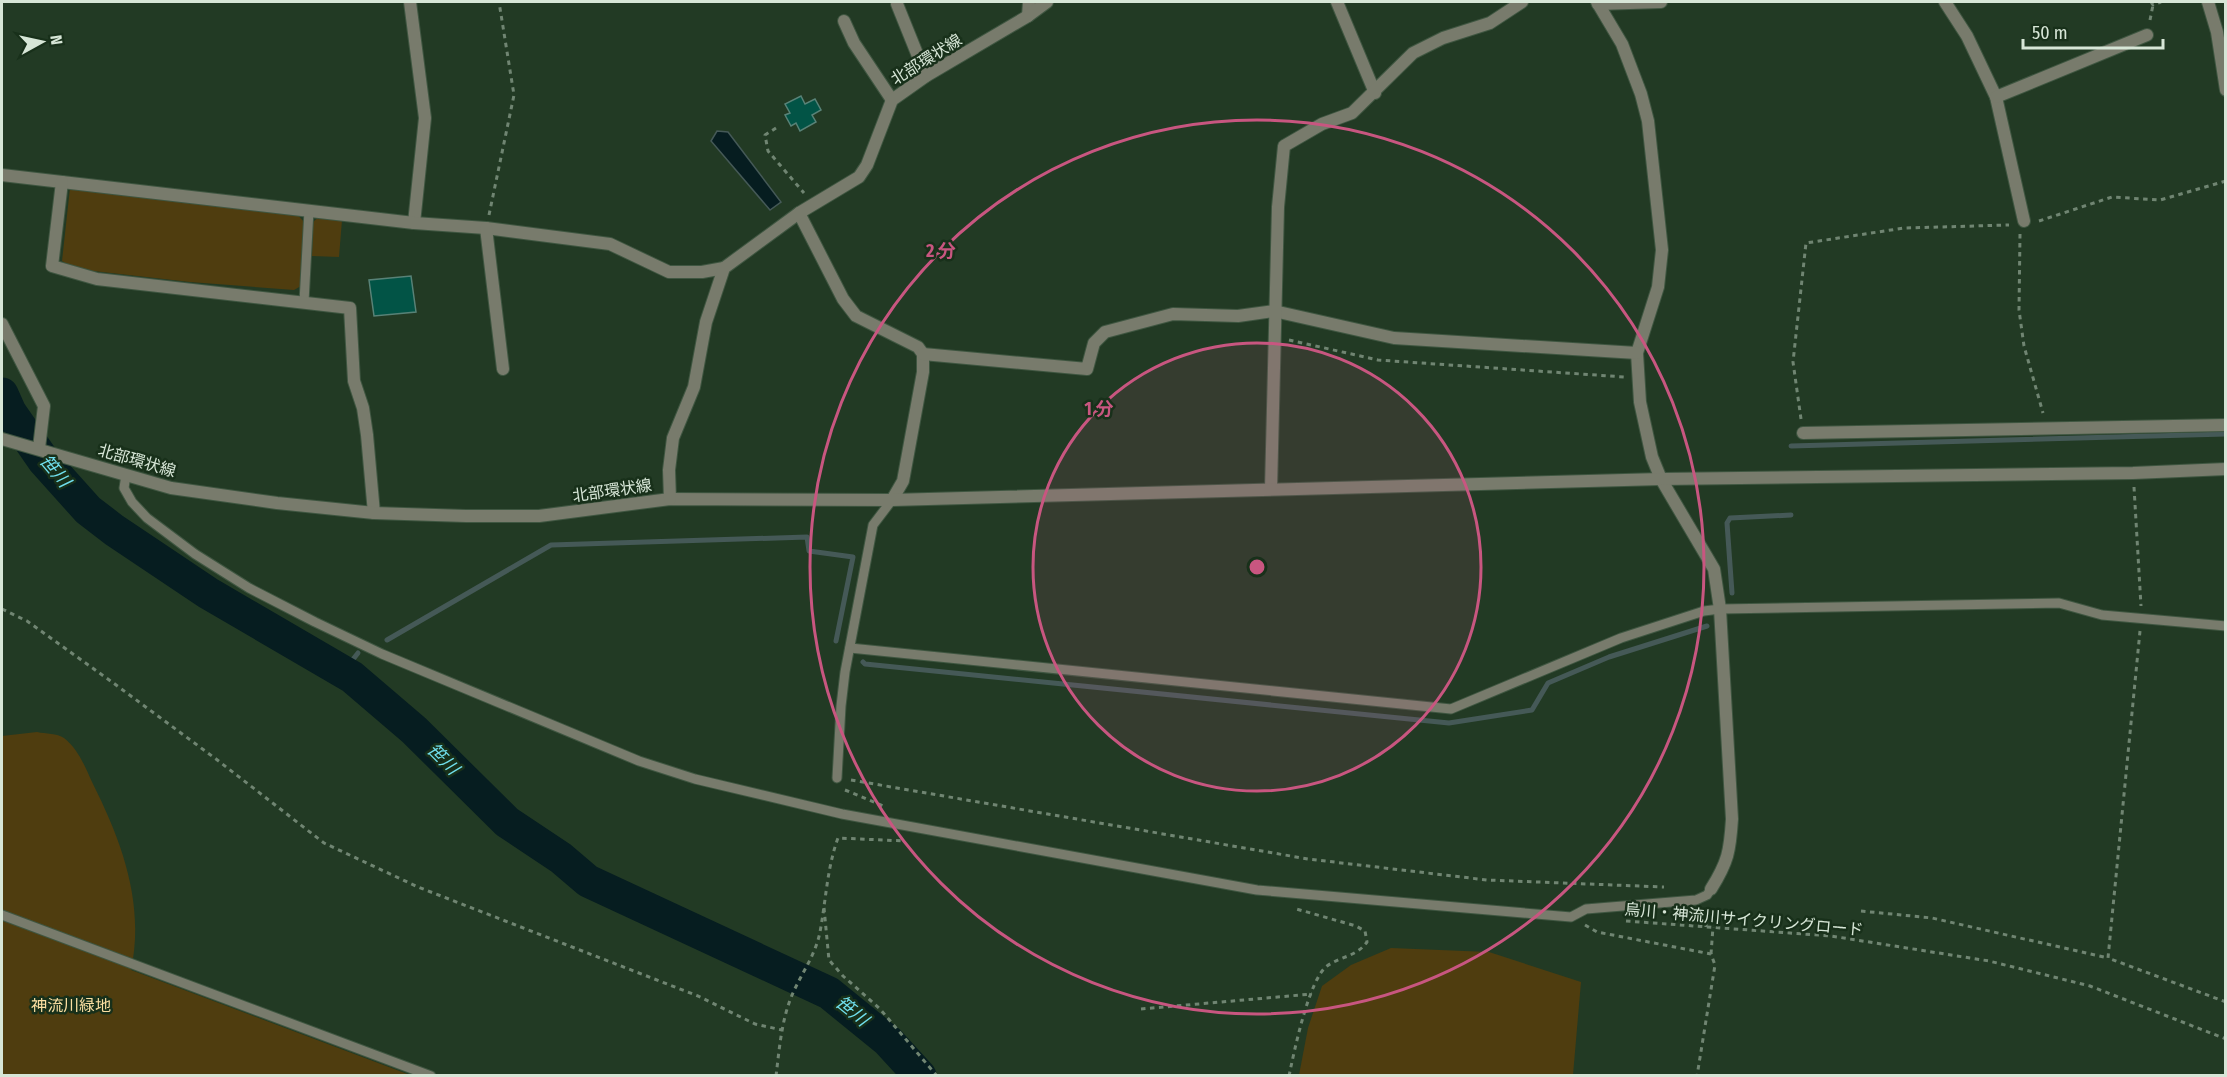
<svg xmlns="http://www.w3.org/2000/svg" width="2227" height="1077" viewBox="0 0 2227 1077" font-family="'Fira Sans Condensed','Noto Sans JP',sans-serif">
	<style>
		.green { fill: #4f3d0f }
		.water { fill: #061d20; stroke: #455957; stroke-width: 1.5 }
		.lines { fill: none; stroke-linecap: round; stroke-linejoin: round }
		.stream { stroke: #455957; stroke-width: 5 }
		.river { stroke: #061d20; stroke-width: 33 }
		.building { fill: #025446; stroke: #588277; stroke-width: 1.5 }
		.service-casing { stroke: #3f5641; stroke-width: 11 }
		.minor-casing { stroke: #3f5641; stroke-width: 14 }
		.tertiary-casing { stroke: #3f5641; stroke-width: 14 }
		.path { stroke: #708572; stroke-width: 3; stroke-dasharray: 4.5 4.5; stroke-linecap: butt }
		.service { stroke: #787b6c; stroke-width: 9 }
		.minor { stroke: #787b6c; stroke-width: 12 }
		.tertiary { stroke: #787b6c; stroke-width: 12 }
		.ring { fill: none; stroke: #c85680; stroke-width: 3 }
		.labels { text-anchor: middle; stroke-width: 5; stroke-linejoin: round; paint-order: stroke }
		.street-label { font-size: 16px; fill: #d7e6d7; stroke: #18301a }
		.park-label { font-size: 16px; fill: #fbdfa2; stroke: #18301a }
		.water-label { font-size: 18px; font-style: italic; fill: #70dfed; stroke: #18301a }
		.centre { fill: #c85680; stroke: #18301a; stroke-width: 3 }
		.ring-label { font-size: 18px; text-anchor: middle; font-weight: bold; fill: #c85680; stroke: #18301a; stroke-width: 5; stroke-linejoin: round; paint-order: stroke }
	</style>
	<rect width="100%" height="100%" fill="#223a24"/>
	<g class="green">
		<path d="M 70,188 L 297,214 L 304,222 L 301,286 L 294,290 L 190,282 L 76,269 L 62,261 Z"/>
		<path d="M 320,216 L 342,220 L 339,257 L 312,256 L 313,222 Z"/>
		<path d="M 37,732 C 46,734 57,733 64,738 C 79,750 85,767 93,784 C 122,842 145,904 131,970 L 410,1075 L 2,1075 L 2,736 Z"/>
		<path d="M 1391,948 L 1489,952 L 1581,982 L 1573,1075 L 1299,1075 L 1308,1028 L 1322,986 L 1351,965 Z"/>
	</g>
	<path class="water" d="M 717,131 L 728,132 L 781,202 L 770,210 L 711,141 Z"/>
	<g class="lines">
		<g class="stream">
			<path d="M 1791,446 L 2226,434"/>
			<path d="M 1732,593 L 1727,523 L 1730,518 L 1791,515"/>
			<path d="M 387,640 L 551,545 L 807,537 L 809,551 L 853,557 L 836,641"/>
			<path d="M 863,662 L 865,664 L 1449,723 L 1532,710 L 1548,683 L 1609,657 L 1707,626"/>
			<path d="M 343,672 L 358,653"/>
		</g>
		<path class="river" d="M 2,394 L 10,412 L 44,461 L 88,510 L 114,530 L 208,593 L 352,677 L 414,730 L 507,822 L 561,858 L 588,881 L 829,993 L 888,1041 L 920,1076"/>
	</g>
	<g class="building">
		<path d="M 801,96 L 805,104 L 815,99 L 821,110 L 812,115 L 816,122 L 800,131 L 796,123 L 791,126 L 785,115 L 790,113 L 785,104 Z"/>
		<path d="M 411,276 L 416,312 L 374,316 L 369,280 Z"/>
	</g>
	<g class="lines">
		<g class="service-casing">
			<g id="service">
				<path d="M 304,302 L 309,210"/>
				<path d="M 126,475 L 124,488 L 132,502 L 147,518 L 195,554 L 249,588 L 315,622 L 382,654 L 639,761 L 695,779 L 842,814 L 1257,890 L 1571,917 L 1586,909 L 1696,900 L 1707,895 L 1711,889"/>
				<path d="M 850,648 L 1451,709 L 1621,638 L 1704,611 L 1720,609 L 2059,603 L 2102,615 L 2226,626"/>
				<path d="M 837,778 L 841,706 L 845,672 L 873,525 L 892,500"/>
				<path d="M 2,915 L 431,1076"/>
			</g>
		</g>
		<g class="minor-casing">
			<g id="minor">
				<path d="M 410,2 L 425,118 L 414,223"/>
				<path d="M 1337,2 L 1375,93"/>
				<path d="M 1597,2 L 1622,44 L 1641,94 L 1648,121 L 1662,250 L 1658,287 L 1637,353 L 1640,402 L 1652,457 L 1661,479 L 1714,569 L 1720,609 L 1732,819 C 1730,851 1728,862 1711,889"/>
				<path d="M 1945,2 L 1967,36 L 1996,97 L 2024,221"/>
				<path d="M 2208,2 L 2217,32 L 2226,90"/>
				<path d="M 897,4 L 926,76"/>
				<path d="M 1598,4 L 1661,2"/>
				<path d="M 1028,16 L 1029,2"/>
				<path d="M 844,21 L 854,43 L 892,100"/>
				<path d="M 1996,97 L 2147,35"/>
				<path d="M 2,175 L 414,223 L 486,228 L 610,244 L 669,272 L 702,272 L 724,268"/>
				<path d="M 62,182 L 52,266 L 97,279 L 350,308 L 354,381 L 363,408 L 367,435 L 374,513"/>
				<path d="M 799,213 L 843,299 L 856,316 L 918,347 L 923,354 L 923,372 L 903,481 L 892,500"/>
				<path d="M 486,228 L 503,369"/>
				<path d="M 2,324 L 44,406 L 39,448"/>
				<path d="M 923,354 L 1087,369 L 1094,343 L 1105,332 L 1173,314 L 1238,316 L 1274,311 L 1394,338 L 1637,353"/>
				<path d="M 1803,433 L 2226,425"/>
				<path d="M 1271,489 L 1278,207 L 1284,146 L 1322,124 L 1352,113 L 1413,53 L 1443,38 L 1490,23 L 1522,2"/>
			</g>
		</g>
		<g class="tertiary-casing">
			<g id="tertiary">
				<path d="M 2,439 L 171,488 L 277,503 L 374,513 L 466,516 L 539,516 L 670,499 L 892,500 L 1661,479 L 2133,473 L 2226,469"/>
				<path d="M 670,499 L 669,470 L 673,438 L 694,387 L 706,322 L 724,268 L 799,213 L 859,177 L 867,165 L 892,100 L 926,76 L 1028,16 L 1047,2"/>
			</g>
		</g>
		<g class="path">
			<path d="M 2151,2 L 2153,5 L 2161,2"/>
			<path d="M 2150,20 L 2153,5"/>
			<path d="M 776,128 L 765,135 L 768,151 L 804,193"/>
			<path d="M 489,215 L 514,95 L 499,2"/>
			<path d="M 2039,221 L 2112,197 L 2160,200 L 2226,181"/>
			<path d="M 2020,234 L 2019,310 L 2024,346 L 2043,413"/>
			<path d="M 1289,340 L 1378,360 L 1624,377"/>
			<path d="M 1801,419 L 1793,362 L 1806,243 L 1904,228 L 2009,225"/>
			<path d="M 2134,487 L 2141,606"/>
			<path d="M 2,609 L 27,621 L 112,682 L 216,759 L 324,843 L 418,887 L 698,996 L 755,1024 L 782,1030"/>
			<path d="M 2140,631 L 2108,958 L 2226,1002"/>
			<path d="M 851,780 L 1308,859 L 1487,880 L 1664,887"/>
			<path d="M 845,790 L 886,807"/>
			<path d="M 824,908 L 829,960 L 843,976 L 880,1009 L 937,1076"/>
			<path d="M 1861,911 L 1932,918 L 2108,958"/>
			<path d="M 1626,921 L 1831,936 L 1989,961 L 2090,986 L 2226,1039"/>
			<path d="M 1585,925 L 1597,932 L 1711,954 L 1715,965 L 1697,1076"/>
			<path d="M 1706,927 L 1706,908"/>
			<path d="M 1711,954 L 1713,927"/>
			<path d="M 1141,1009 L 1312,994"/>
			<path d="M 776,1076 C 779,1052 781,1026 789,1003 C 797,979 815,958 820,932 C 826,900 827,868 838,838 L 905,841"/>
			<path d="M 1289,1076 C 1294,1052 1309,979 1327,966 C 1341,956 1356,957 1367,942 L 1365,931 L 1356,926 L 1293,908"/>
		</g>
		<use href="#service" class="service"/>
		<use href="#minor" class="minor"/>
		<use href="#tertiary" class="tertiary"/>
	</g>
	<circle cx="1257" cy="567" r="224" fill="#c85680" fill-opacity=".12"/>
	<g class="ring">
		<circle cx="1257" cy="567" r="224"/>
		<circle cx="1257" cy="567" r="447"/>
	</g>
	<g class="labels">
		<g class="street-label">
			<text transform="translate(926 59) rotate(-32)" y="6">北部環状線</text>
			<text transform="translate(137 460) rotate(16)" y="6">北部環状線</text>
			<text transform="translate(612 490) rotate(-8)" y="6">北部環状線</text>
			<text transform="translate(1744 919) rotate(5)" y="6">烏川・神流川サイクリングロード</text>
		</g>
		<g class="park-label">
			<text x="71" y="1011">神流川緑地</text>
		</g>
		<g class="water-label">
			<text transform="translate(55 471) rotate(50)" y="6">笹川</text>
			<text transform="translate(443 759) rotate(45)" y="6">笹川</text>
			<text transform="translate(852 1011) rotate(39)" y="6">笹川</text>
		</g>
	</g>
	<circle cx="1257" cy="567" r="9" class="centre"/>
	<g class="ring-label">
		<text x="941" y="257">2 分</text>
		<text x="1099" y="415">1 分</text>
	</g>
	<rect width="2227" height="1077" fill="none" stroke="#d7e6d7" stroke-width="6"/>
	<g transform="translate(42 42) rotate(82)" stroke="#18301a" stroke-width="4.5" paint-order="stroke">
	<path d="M0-4.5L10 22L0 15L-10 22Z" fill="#d7e6d7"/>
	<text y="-9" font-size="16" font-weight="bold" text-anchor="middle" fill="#d7e6d7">N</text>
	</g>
	<path d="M2023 39v9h140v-9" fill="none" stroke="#d7e6d7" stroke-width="3"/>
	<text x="2032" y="39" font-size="18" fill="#d7e6d7" stroke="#18301a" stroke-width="4.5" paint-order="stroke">50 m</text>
</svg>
